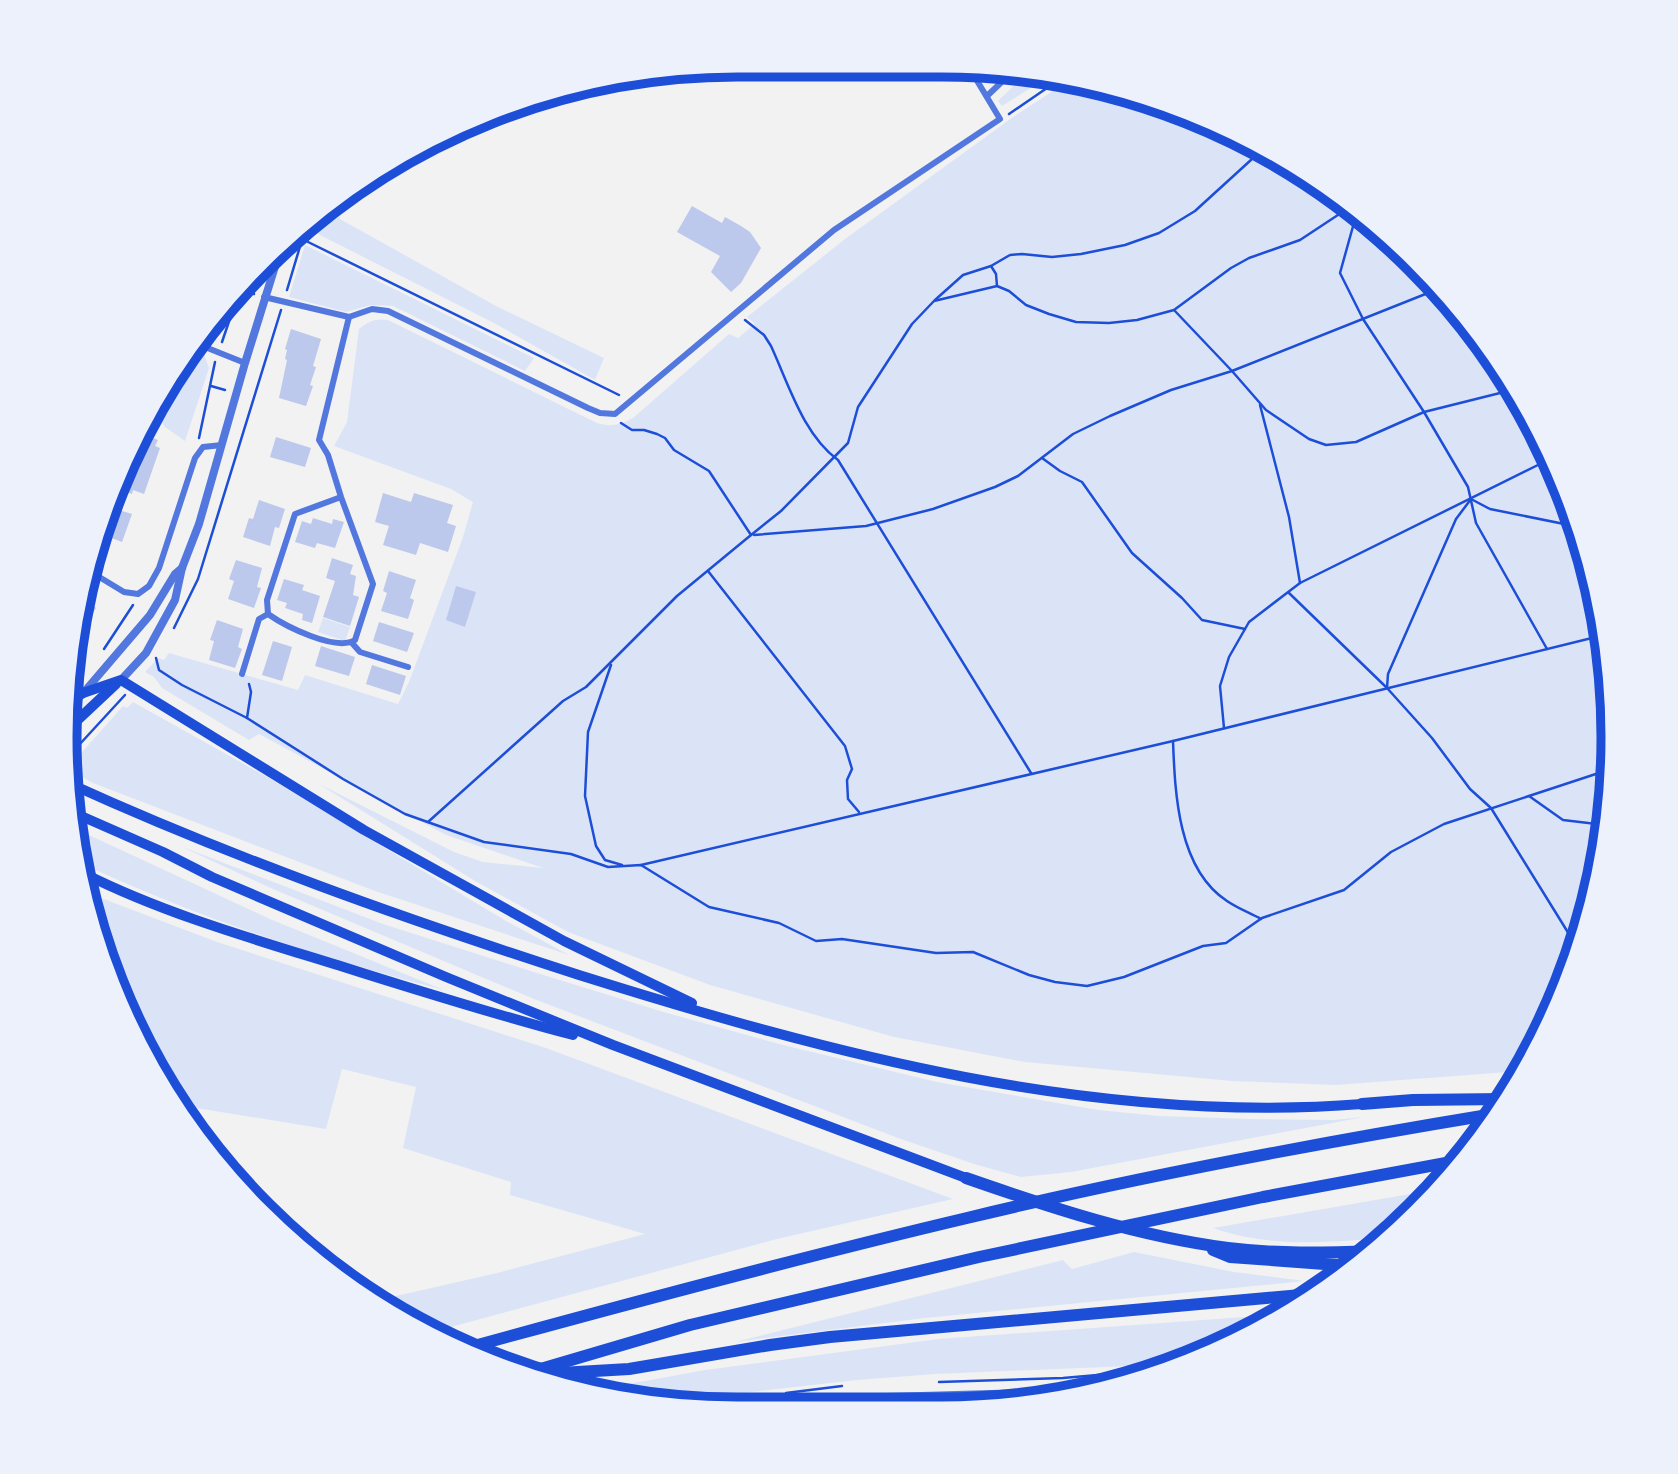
<svg xmlns="http://www.w3.org/2000/svg" width="1678" height="1474" viewBox="0 0 1678 1474" font-family="Georgia,serif">
	<style>
		.green { fill: #dbe4f7 }
		.building { fill: #bdc9ec }
		.lines { fill: none; stroke-linecap: round; stroke-linejoin: round }
		.path { stroke: #1d4ed8; stroke-width: 2.5 }
		.minor { stroke: #5277de; stroke-width: 6 }
		.tertiary { stroke: #5277de; stroke-width: 8 }
		.primary { stroke: #1d4ed8; stroke-width: 10 }
		.motorway { stroke: #1d4ed8; stroke-width: 12 }
		.rim { fill: none; stroke: #1d4ed8; stroke-width: 9 }
	</style>
	<rect width="100%" height="100%" fill="#f2f2f2"/>
	<g class="green">
		<path d="M 1024,76 L 1048,77 L 1002,106 L 998,101 Z"/>
		<path d="M 1073,78 L 1277,155 L 1384,231 L 1474,327 L 1578,521 L 1608,650 L 1612,781 L 1590,911 L 1544,1035 L 1521,1071 L 1336,1085 L 1232,1081 L 1025,1062 L 894,1037 L 710,985 L 568,932 L 475,881 L 319,784 L 454,852 L 483,862 L 543,868 L 446,835 L 259,734 L 249,740 L 162,688 L 154,677 L 145,672 L 158,658 L 164,660 L 169,653 L 298,690 L 305,675 L 398,704 L 409,682 L 463,537 L 473,502 L 451,489 L 334,446 L 347,422 L 359,329 C 368,321 377,318 388,320 L 597,423 C 611,427 620,425 633,418 L 729,334 L 738,338 L 755,324 L 747,317 L 845,239 L 1013,117 Z"/>
		<path d="M 347,196 L 339,212 L 340,219 L 496,306 L 604,358 L 595,380 L 494,323 L 310,230 L 314,218 Z"/>
		<path d="M 305,245 L 534,358 L 525,371 L 393,306 L 371,305 L 346,312 L 289,297 Z"/>
		<path d="M 191,350 L 204,354 L 209,368 L 185,441 L 165,427 L 156,415 L 168,403 L 163,398 Z"/>
		<path d="M 323,618 L 350,627 L 345,641 L 318,632 Z"/>
		<path d="M 133,702 L 269,778 L 506,921 L 569,955 L 375,891 L 93,783 L 67,769 L 123,706 L 127,708 Z"/>
		<path d="M 76,829 L 270,919 L 444,990 C 321,958 198,918 83,864 Z"/>
		<path d="M 180,846 L 383,924 L 537,973 L 667,1013 L 783,1045 L 937,1082 L 1098,1110 L 1159,1116 L 1251,1119 L 1333,1120 L 1364,1117 L 1071,1172 L 1021,1177 L 974,1164 L 898,1138 L 534,999 L 273,889 Z"/>
		<path d="M 88,893 L 217,942 L 546,1048 L 953,1199 L 781,1238 L 432,1332 L 374,1301 L 497,1273 L 645,1234 L 510,1195 L 511,1182 L 403,1148 L 416,1087 L 342,1069 L 326,1129 L 178,1105 L 155,1073 L 100,953 Z"/>
		<path d="M 1433,1190 L 1389,1237 C 1331,1243 1269,1248 1213,1228 Z"/>
		<path d="M 1134,1252 L 1234,1272 L 1305,1281 L 925,1318 L 735,1342 L 1063,1260 L 1072,1269 Z"/>
		<path d="M 1285,1314 L 1178,1364 L 935,1374 L 857,1380 L 734,1394 L 687,1404 L 605,1396 L 590,1391 L 705,1370 L 938,1339 Z"/>
	</g>
	<g class="building">
		<path d="M 692,206 L 722,223 L 725,217 L 741,226 L 750,232 L 761,248 L 741,283 L 731,292 L 711,272 L 720,256 L 677,232 Z"/>
		<path d="M 291,329 L 321,339 L 313,366 L 316,367 L 310,385 L 313,386 L 306,406 L 279,398 L 287,360 L 285,359 L 287,350 L 285,349 Z"/>
		<path d="M 145,435 L 158,440 L 155,446 L 160,448 L 144,494 L 133,490 L 132,494 L 116,487 L 123,475 L 129,478 L 133,465 L 126,463 L 127,461 L 135,446 L 139,448 Z"/>
		<path d="M 276,437 L 311,448 L 305,467 L 270,457 Z"/>
		<path d="M 383,493 L 411,502 L 414,493 L 453,505 L 447,523 L 456,526 L 448,552 L 420,543 L 416,555 L 383,545 L 389,526 L 375,522 Z"/>
		<path d="M 259,500 L 285,509 L 279,528 L 275,527 L 270,546 L 243,537 L 249,518 L 253,519 Z"/>
		<path d="M 112,501 L 121,504 L 119,510 L 132,514 L 122,542 L 109,537 L 107,542 L 100,540 Z"/>
		<path d="M 313,518 L 332,524 L 333,519 L 344,522 L 335,548 L 317,543 L 315,548 L 295,542 L 302,521 L 311,524 Z"/>
		<path d="M 332,558 L 353,565 L 350,574 L 356,576 L 353,595 L 359,597 L 350,626 L 323,617 L 335,581 L 326,578 Z"/>
		<path d="M 236,560 L 262,568 L 257,587 L 261,588 L 254,608 L 228,599 L 234,581 L 229,579 Z"/>
		<path d="M 389,571 L 416,580 L 410,598 L 414,600 L 408,619 L 381,611 L 387,593 L 383,591 Z"/>
		<path d="M 284,579 L 304,585 L 302,590 L 320,596 L 312,623 L 302,620 L 303,614 L 285,608 L 287,603 L 277,600 Z"/>
		<path d="M 456,586 L 476,592 L 465,627 L 446,620 Z"/>
		<path d="M 91,604 L 96,608 L 88,621 L 83,618 L 81,621 L 78,619 L 82,608 L 87,611 Z"/>
		<path d="M 217,620 L 243,629 L 238,647 L 242,649 L 235,668 L 209,660 L 214,641 L 210,640 Z"/>
		<path d="M 379,622 L 414,633 L 407,652 L 373,641 Z"/>
		<path d="M 273,641 L 292,647 L 282,681 L 262,675 Z"/>
		<path d="M 321,646 L 355,657 L 349,676 L 315,666 Z"/>
		<path d="M 372,665 L 406,676 L 400,695 L 366,684 Z"/>
	</g>
	<g class="lines">
		<g class="path">
			<path d="M 1009,114 L 1063,77"/>
			<path d="M 1357,212 L 1340,273 L 1363,319 L 1424,412 L 1468,487 L 1476,523 L 1547,649"/>
			<path d="M 302,239 L 619,395"/>
			<path d="M 991,266 L 996,274 L 997,286"/>
			<path d="M 240,289 L 254,294"/>
			<path d="M 287,290 L 307,223"/>
			<path d="M 935,300 L 963,275 L 991,266 L 1010,255 L 1022,254 L 1052,257 L 1081,254 L 1125,245 L 1159,233 L 1195,211 L 1263,149"/>
			<path d="M 1174,310 L 1232,371 L 1266,410 L 1309,439 L 1326,445 L 1356,442 L 1424,412 L 1508,391"/>
			<path d="M 745,320 L 764,335 L 771,346 C 789,385 803,434 838,460 L 1031,773"/>
			<path d="M 222,342 L 240,289"/>
			<path d="M 211,386 L 225,390"/>
			<path d="M 1260,405 L 1289,517 L 1300,583"/>
			<path d="M 199,438 L 215,362"/>
			<path d="M 1042,458 L 1060,471 L 1082,482 L 1132,553 L 1182,598 L 1202,620 L 1245,629"/>
			<path d="M 751,535 L 781,511 L 848,443 L 858,407 L 912,324 L 934,301 L 997,286 L 1009,291 L 1026,305 L 1049,314 L 1076,322 L 1109,323 L 1137,320 L 1174,310 L 1231,268 L 1249,258 L 1300,240 L 1350,207"/>
			<path d="M 754,535 L 866,526 L 933,509 L 995,487 L 1018,476 L 1073,434 L 1110,416 L 1171,390 L 1232,371 L 1438,289"/>
			<path d="M 708,571 L 845,746 L 852,769 L 847,780 L 848,799 L 859,812"/>
			<path d="M 1289,593 L 1387,688 L 1432,738 L 1470,789 L 1491,808 L 1577,947"/>
			<path d="M 174,628 L 198,579 L 281,310"/>
			<path d="M 104,649 L 133,605"/>
			<path d="M 156,658 L 159,670 L 182,685 L 247,718 L 343,779 L 405,814 L 484,842 L 571,854 L 608,867 L 641,865 L 709,907 L 779,923 L 816,941 L 842,939 L 936,953 L 973,952 L 1029,975 L 1055,982 L 1087,986 L 1124,977 L 1203,946 L 1226,943 L 1262,918 L 1344,890 L 1391,852 L 1444,824 L 1611,769"/>
			<path d="M 611,665 L 588,732 L 585,796 L 596,846 L 605,860 L 622,865"/>
			<path d="M 1387,688 L 1388,674 L 1456,519 L 1471,499 L 1490,509 L 1579,527"/>
			<path d="M 247,718 L 251,692 L 249,684"/>
			<path d="M 1224,728 L 1220,686 L 1229,657 L 1249,622 L 1300,583 L 1546,461"/>
			<path d="M 1173,741 C 1175,794 1178,869 1227,901 C 1237,908 1250,913 1261,919"/>
			<path d="M 67,758 L 125,695"/>
			<path d="M 1529,796 L 1563,820 L 1605,825"/>
			<path d="M 428,822 L 563,701 L 586,687 L 677,596 L 751,535 L 709,471 L 674,450 L 665,438 L 657,434 L 644,430 L 632,430 L 621,423"/>
			<path d="M 641,865 L 1173,741 L 1604,635"/>
			<path d="M 939,1382 L 1063,1378 L 1167,1369"/>
			<path d="M 786,1393 L 842,1386"/>
			<path d="M 702,1406 L 766,1396"/>
		</g>
		<g class="minor">
			<path d="M 987,96 L 1009,75"/>
			<path d="M 264,297 L 349,317 L 372,309 L 388,311 L 588,408 L 600,413 L 615,414 L 834,230 L 1000,119 L 973,74"/>
			<path d="M 195,343 L 245,363"/>
			<path d="M 341,497 L 295,514 L 267,600 L 268,614 C 285,626 336,652 355,640 L 373,584 L 341,497 L 328,455 L 319,440 L 349,317"/>
			<path d="M 91,572 L 124,592 L 138,594 L 149,586 L 159,568 L 195,458 L 203,447 L 222,445"/>
			<path d="M 352,643 L 360,652 L 408,667"/>
			<path d="M 242,674 L 259,619 L 268,614"/>
		</g>
		<g class="tertiary">
			<path d="M 121,680 L 146,653 L 175,600 L 182,568 L 199,524 L 245,363 L 282,244"/>
			<path d="M 85,691 L 150,615 L 175,574 L 182,568"/>
			<path d="M 768,1409 L 851,1398 L 1063,1392"/>
		</g>
		<g class="primary">
			<path d="M 69,685 L 83,693"/>
			<path d="M 69,702 L 83,693 L 121,680 L 364,830 L 564,941 L 692,1003"/>
			<path d="M 68,729 L 116,684"/>
			<path d="M 66,782 C 233,858 405,919 579,975 C 831,1054 1095,1125 1362,1104"/>
			<path d="M 72,812 L 163,852 L 212,877 L 446,977 L 613,1045 L 966,1178"/>
			<path d="M 85,874 C 163,913 250,938 334,964 C 414,989 492,1014 573,1035"/>
		</g>
		<g class="motorway">
			<path d="M 1362,1104 L 1413,1100 L 1504,1099"/>
			<path d="M 966,1178 C 1052,1208 1137,1236 1228,1248 C 1276,1254 1324,1253 1372,1251"/>
			<path d="M 1213,1250 L 1230,1257 L 1352,1266"/>
			<path d="M 463,1349 C 630,1303 798,1258 967,1218 C 1141,1176 1318,1143 1494,1114"/>
			<path d="M 527,1373 L 690,1325 L 979,1257 L 1263,1197 L 1462,1160"/>
			<path d="M 543,1374 L 629,1369 L 770,1345 L 830,1337 L 1312,1294"/>
		</g>
	</g>
	<path d="M0 0H1678V1474H0ZM737 77H941A660 660 0 0 1 1601 737V737A660 660 0 0 1 941 1397H737A660 660 0 0 1 77 737V737A660 660 0 0 1 737 77Z" fill="#edf1fc" fill-rule="evenodd"/>
	<path class="rim" d="M737 77H941A660 660 0 0 1 1601 737V737A660 660 0 0 1 941 1397H737A660 660 0 0 1 77 737V737A660 660 0 0 1 737 77Z"/>
</svg>
